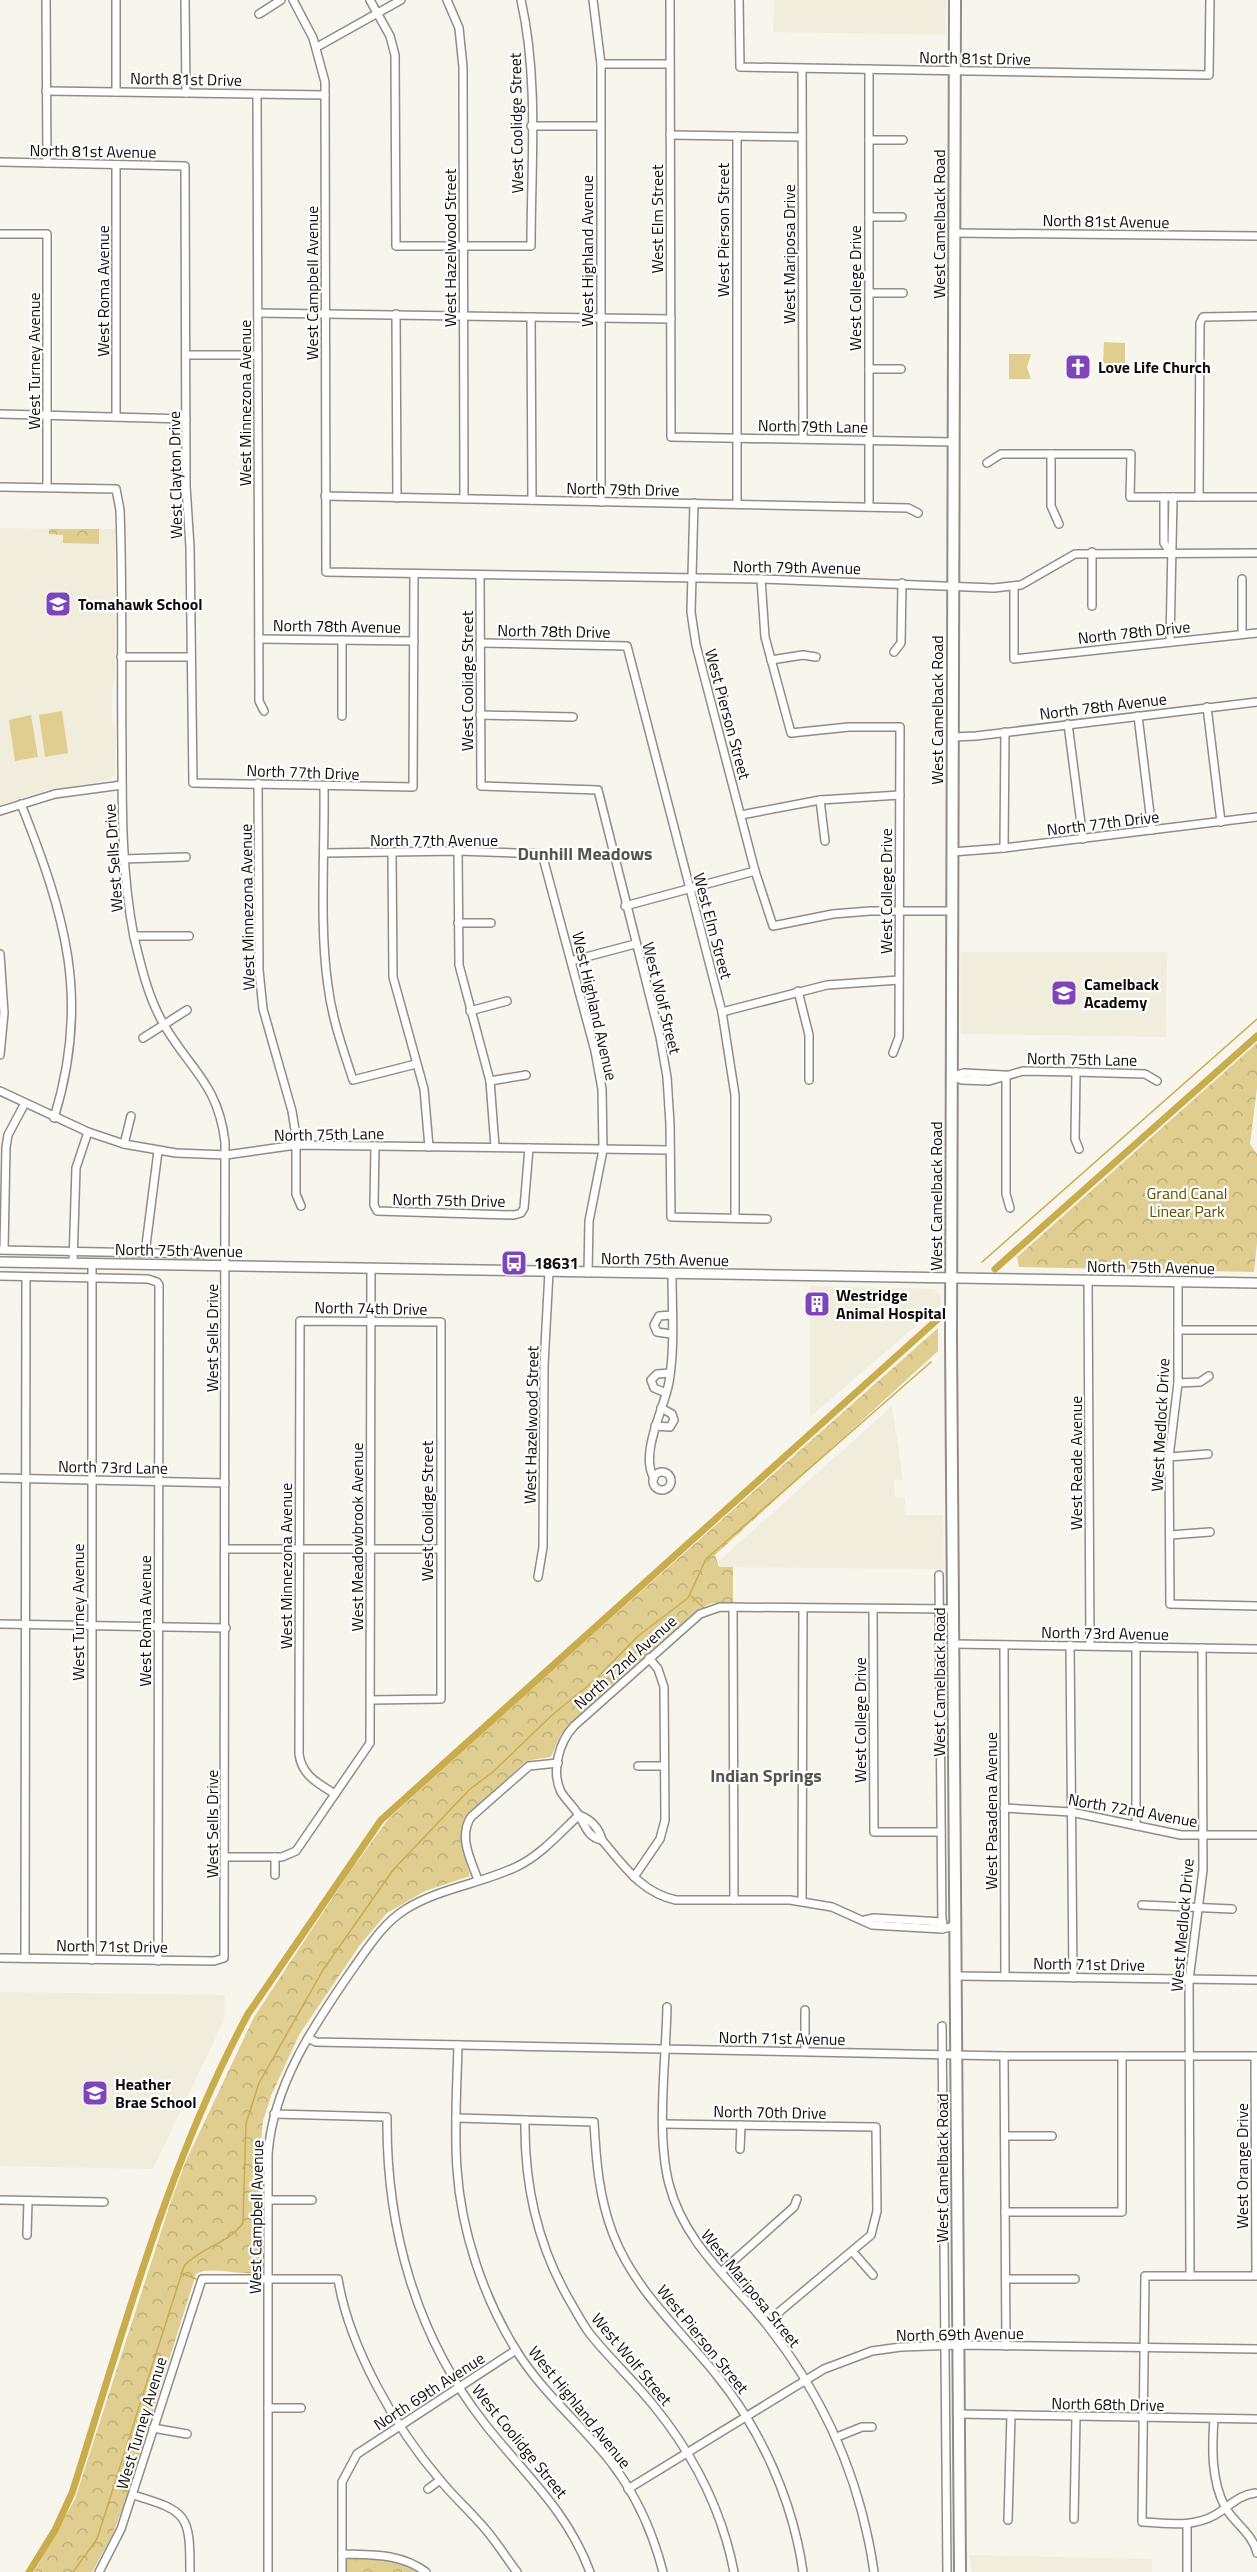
<svg xmlns="http://www.w3.org/2000/svg" width="1257" height="2572" font-family="'Titillium Web',sans-serif">
<style>
.built{fill:#f1eddd}
.grass{fill:#e0ce90}
.forest{fill:url(#forest-crowns)}
.lines{fill:none;stroke-linecap:round;stroke-linejoin:round}
.stream{stroke:#c9ad4d;stroke-width:1.5}
.canal{stroke:#c9ad4d;stroke-width:7}
.minor-casing{stroke:#8f8d86;stroke-width:10}
.secondary-casing{stroke:#8f8d86;stroke-width:12}
.primary-casing{stroke:#8f8d86;stroke-width:14}
.minor{stroke:#fff;stroke-width:7}
.secondary{stroke:#fff;stroke-width:9}
.primary{stroke:#fff;stroke-width:10}
.labels{text-anchor:middle;dominant-baseline:central;stroke-width:4.5;stroke-linejoin:round;paint-order:stroke}
.street-label{font-size:16px;fill:#0e0d0a;stroke:#fff}
.poi-label{font-size:16px;font-weight:bold;fill:#0e0d0a;stroke:#fff;text-anchor:start}
.park-label{font-size:16px;fill:#635000;stroke:#fff}
.neighbourhood-label{font-size:18px;font-weight:bold;fill:#56544d;stroke:#fff}
</style>
<defs>
<pattern id="forest-crowns" width="20" height="18" patternUnits="userSpaceOnUse" patternTransform="scale(1.5)"><rect width="20" height="18" fill="#e0ce90"/><path d="M2 6a3 3 0 1 1 6 0M12 15a3 3 0 1 1 6 0" fill="none" stroke="#bfb07b"/></pattern>
</defs>
<rect width="100%" height="100%" fill="#f8f5ed"/>
<!-- built -->
<g class="built">
<path d="M774 0H946L945 35 773 32Z"/>
<path d="M0 528 115 529V678L112 688V721L116 732 115 775 110 780 44 791 0 805Z"/>
<path d="M961 952H1167L1166 1037 961 1034Z"/>
<path d="M810 1286 933 1289 941 1296V1304L810 1417Z"/>
<path d="M892 1406 903 1480H894L895 1497 905 1498V1515H943L944 1569 718 1567 719 1561Z"/>
<path d="M0 1992 225 1995 224 2020 153 2169 0 2166Z"/>
<path d="M969 2555 1152 2559V2572H972Z"/>
</g>
<!-- grass -->
<g class="grass">
<path d="M1104 342 1125 343V364L1103 363Z"/>
<path d="M1009 354H1031L1027 367 1031 379H1009Z"/>
<path d="M62 711 68 753 45 757 39 715Z"/>
<path d="M31 715 38 757 15 761 9 720Z"/>
</g>
<!-- forest -->
<g class="forest">
<path d="M49 529H99V544L63 543V535L49 534Z"/>
<path d="M1257 1043V1088L1250 1144 1257 1154V1243L1254 1272 1019 1267 1017 1257Z"/>
<path d="M938 1328V1351L715 1555 719 1567H733V1603H712L697 1610 574 1720 560 1736 551 1757 531 1760 523 1764 470 1813 462 1825 461 1842 470 1876 425 1891 387 1913 360 1945 299 2035 271 2096 263 2121 260 2150 259 2272C241 2277 211 2265 196 2274L123 2507 112 2536 92 2572H34L75 2499 169 2207 185 2163 254 2017 349 1873 389 1818 522 1697Z"/>
<path d="M351 2558 399 2562 420 2572H346V2561Z"/>
</g>
<g class="lines">
<!-- stream -->
<g class="stream">
<path d="M1073 1231 1084 1221"/>
<path d="M982 1262 1257 1019"/>
<path d="M691 1596 705 1609"/>
<path d="M181 2273 196 2279"/>
<path d="M113 2486 129 2492"/>
<path d="M73 2572 97 2539 184 2266C201 2247 228 2244 243 2223L246 2123 259 2083 323 1970 393 1870 469 1790 494 1771 552 1715 595 1680 638 1636 688 1598 706 1559 931 1362"/>
</g>
<!-- canal -->
<g class="canal">
<path d="M995 1269 1257 1036"/>
<path d="M29 2572 55 2530 72 2493C124 2331 167 2164 248 2014L381 1820 939 1318"/>
</g>
<!-- minor casing -->
<g class="minor-casing">
<g id="minor">
<path d="M46 0 47 163"/>
<path d="M116 0V92"/>
<path d="M185 0 186 93"/>
<path d="M293 0 313 38 325 82 326 572 761 579 994 588 1021 585 1075 554 1257 553"/>
<path d="M370 0 390 36 395 55 396 246H531C531 165 539 80 521 0"/>
<path d="M447 0 459 28 463 67 464 499"/>
<path d="M593 0 601 64V502"/>
<path d="M670 0 671 437 954 442"/>
<path d="M739 0 740 67 1209 75 1210 0"/>
<path d="M259 14 281 0"/>
<path d="M317 47 401 0"/>
<path d="M601 64H670"/>
<path d="M802 69 803 439"/>
<path d="M869 69V507"/>
<path d="M46 91 325 95"/>
<path d="M257 94 259 701 264 711"/>
<path d="M531 126H600"/>
<path d="M670 135 802 137"/>
<path d="M737 136V504"/>
<path d="M869 140H903"/>
<path d="M0 162 185 166 186 486 190 547 193 783 413 787 414 574"/>
<path d="M116 165V417"/>
<path d="M869 217H902"/>
<path d="M954 233 1257 236"/>
<path d="M0 234H47V487"/>
<path d="M869 293H903"/>
<path d="M258 313 671 319"/>
<path d="M396 314 397 498"/>
<path d="M531 317 532 500"/>
<path d="M186 355H258"/>
<path d="M869 369H901"/>
<path d="M0 414 186 419"/>
<path d="M1051 454V506L1059 524"/>
<path d="M987 463 1001 454H1131L1130 497H1257"/>
<path d="M0 487 116 489 120 510C123 591 121 671 122 751 122 814 122 876 134 937 141 966 148 997 163 1023 189 1069 218 1083 225 1142L224 1958 214 1961 0 1958"/>
<path d="M325 496 908 508 918 513"/>
<path d="M1164 497V543L1170 552"/>
<path d="M1199 497 1200 323 1203 317 1257 316"/>
<path d="M694 503 691 612 696 645 755 871 773 926 833 914 870 911H952"/>
<path d="M1092 552V606"/>
<path d="M480 575 481 786 598 790 660 1037 667 1077 670 1124 671 1217 767 1219"/>
<path d="M761 579 765 637 791 733 849 727H900L899 1037 893 1053"/>
<path d="M1014 586V659L1257 633"/>
<path d="M1242 634V579"/>
<path d="M259 639 414 641"/>
<path d="M1170 642 1173 497"/>
<path d="M480 643 627 646 722 1012 735 1095V1218"/>
<path d="M894 652 901 643 902 583"/>
<path d="M121 657H190"/>
<path d="M771 660 803 655 816 657"/>
<path d="M1207 707 1221 822"/>
<path d="M480 715 573 717"/>
<path d="M342 716V640"/>
<path d="M1138 716 1152 830"/>
<path d="M1068 724 1083 839"/>
<path d="M952 737 976 736 1257 702"/>
<path d="M258 783 259 970 263 1009 292 1111 296 1136V1194L301 1206"/>
<path d="M324 787C325 850 319 926 328 986 332 1019 343 1049 353 1080L416 1064"/>
<path d="M820 800 825 841"/>
<path d="M21 804C65 915 91 999 54 1118"/>
<path d="M0 811 55 794 122 785"/>
<path d="M741 815 820 800 900 795"/>
<path d="M1004 848 1005 732"/>
<path d="M458 851 459 965 490 1081 495 1147"/>
<path d="M952 852 1004 848 1257 817"/>
<path d="M325 853 458 851 542 854 595 1051 602 1089 603 1150 589 1221 588 1273"/>
<path d="M392 854 393 977 424 1089 429 1147"/>
<path d="M123 859 186 857"/>
<path d="M625 906 755 871"/>
<path d="M458 923H491"/>
<path d="M134 936H189"/>
<path d="M0 954 4 1013 0 1055"/>
<path d="M571 961 635 944"/>
<path d="M798 991 809 1035V1080"/>
<path d="M470 1011 507 1001"/>
<path d="M722 1012 827 985 899 980"/>
<path d="M143 1038 187 1010"/>
<path d="M1076 1072 1075 1139 1079 1149"/>
<path d="M1006 1075V1194L1010 1208"/>
<path d="M951 1076 962 1080 989 1081 1023 1071 1076 1072 1145 1074 1157 1081"/>
<path d="M952 1076 964 1073 1003 1075"/>
<path d="M490 1081 526 1075"/>
<path d="M0 1091 88 1132 124 1144 176 1153 226 1155 296 1145 670 1150"/>
<path d="M124 1144 131 1116"/>
<path d="M375 1146 374 1205 377 1211 514 1215 521 1213 524 1208 529 1148"/>
<path d="M0 1250 204 1254"/>
<path d="M4 1250 6 1147 8 1135 25 1103"/>
<path d="M145 1253 158 1151"/>
<path d="M73 1263 76 1168 88 1132"/>
<path d="M0 1276 148 1279 157 1282 159 1285 158 1961"/>
<path d="M1088 1281 1090 1645"/>
<path d="M1178 1283V1383L1169 1457 1170 1604 1257 1606"/>
<path d="M1178 1330H1257"/>
<path d="M671 1334 657 1332 654 1325 659 1316 672 1315"/>
<path d="M1178 1383 1200 1382 1209 1376"/>
<path d="M666 1393 654 1388 651 1380 657 1374 670 1373"/>
<path d="M655 1426 670 1427 674 1420 672 1414 661 1408"/>
<path d="M1169 1457 1208 1454"/>
<circle cx="662" cy="1481" r="9"/>
<path d="M0 1478 225 1483"/>
<path d="M654 1478C639 1454 665 1407 669 1382 675 1347 672 1310 672 1274"/>
<path d="M1170 1535 1210 1532"/>
<path d="M225 1549H440"/>
<path d="M939 1575 942 1929"/>
<path d="M538 1577 543 1547 544 1365 549 1272"/>
<path d="M733 1607 734 1900"/>
<path d="M873 1609 874 1832H941"/>
<path d="M0 1624 226 1628"/>
<path d="M953 1644 1257 1649"/>
<path d="M1004 1645 1005 1976"/>
<path d="M1070 1645 1073 1978"/>
<path d="M1136 1646V1826"/>
<path d="M638 1766H664"/>
<path d="M335 1794C318 1783 302 1776 299 1754L300 1321 441 1322V1699L371 1700"/>
<path d="M1004 1808 1071 1812 1181 1835H1257"/>
<path d="M579 1815C592 1820 599 1828 602 1840 624 1866 642 1893 676 1900H790L832 1907 872 1925 942 1929 955 1926"/>
<path d="M602 1840C587 1837 586 1826 578 1814 573 1806 566 1800 561 1792 551 1771 559 1742 574 1726L700 1614 720 1607 953 1609"/>
<path d="M225 1857H282L296 1851 370 1743 371 1269"/>
<path d="M275 1857V1875"/>
<path d="M634 1877 660 1839 665 1820 664 1687 658 1669 649 1658"/>
<path d="M478 1880C471 1860 458 1837 471 1817L529 1766 558 1763"/>
<path d="M802 1901 803 1608"/>
<path d="M1142 1905 1232 1909"/>
<path d="M865 1920 874 1918 943 1922"/>
<path d="M25 1958 26 1277"/>
<path d="M92 1960V1263"/>
<path d="M956 1976 1257 1980"/>
<path d="M667 2007C666 2061 656 2133 669 2184 684 2243 731 2280 767 2325 824 2397 861 2481 874 2572"/>
<path d="M942 2026 947 2572"/>
<path d="M308 2038 316 2042 1004 2056H1257"/>
<path d="M458 2045C457 2086 454 2128 457 2169 461 2230 483 2297 516 2350 541 2391 580 2423 610 2461 635 2493 653 2533 663 2572"/>
<path d="M805 2051V2010"/>
<path d="M1004 2056 1006 2346"/>
<path d="M1255 2056 1256 2276H1145L1142 2522C1167 2523 1192 2528 1215 2515 1229 2507 1238 2495 1255 2493"/>
<path d="M274 2114 387 2117C386 2228 416 2336 485 2424 525 2475 567 2510 590 2572"/>
<path d="M456 2118 594 2122C596 2160 599 2198 613 2234 634 2289 679 2329 715 2373 761 2429 793 2501 803 2572"/>
<path d="M525 2120C524 2186 538 2247 571 2303 577 2313 583 2325 590 2334 610 2359 634 2381 654 2406 693 2454 722 2510 734 2572"/>
<path d="M664 2124 876 2127 877 2211 871 2235 766 2323"/>
<path d="M1005 2136H1052"/>
<path d="M740 2149 741 2125"/>
<path d="M0 2200 104 2202"/>
<path d="M268 2200H312"/>
<path d="M1005 2212H1122V2056"/>
<path d="M27 2235 28 2201"/>
<path d="M853 2252 873 2275"/>
<path d="M721 2272 794 2207 797 2199"/>
<path d="M1190 2276 1189 1980 1203 1870 1202 1648"/>
<path d="M1006 2279H1075"/>
<path d="M268 2408H301"/>
<path d="M959 2414 1257 2419"/>
<path d="M1214 2419C1212 2448 1211 2480 1225 2507 1234 2523 1253 2534 1257 2553"/>
<path d="M153 2428 187 2434"/>
<path d="M837 2437 862 2427H872"/>
<path d="M428 2489 440 2480"/>
<path d="M628 2489 824 2369 872 2351 901 2347 958 2345 1257 2349"/>
<path d="M133 2495C188 2511 190 2515 190 2572"/>
<path d="M1074 2519 1076 2417"/>
<path d="M1008 2520 1011 2415"/>
<path d="M1187 2524V2572"/>
<path d="M342 2554C373 2555 400 2553 426 2572"/>
<path d="M99 2572 121 2529 202 2279H338C349 2347 396 2429 441 2481 452 2495 466 2507 478 2521 493 2536 504 2555 517 2572"/>
<path d="M268 2572V2154C273 2085 314 2025 352 1970 368 1948 382 1924 406 1909 440 1888 480 1884 516 1867 540 1856 560 1833 579 1815"/>
<path d="M342 2572V2482L357 2454 516 2350"/>
</g>
</g>
<!-- secondary casing -->
<g class="secondary-casing">
<path id="secondary" d="M0 1262 1257 1283"/>
</g>
<!-- primary casing -->
<g class="primary-casing">
<path id="primary" d="M955 0 951 1338 960 2572"/>
</g>
<!-- minor -->
<use href="#minor" class="minor"/>
<!-- secondary -->
<use href="#secondary" class="secondary"/>
<!-- primary -->
<use href="#primary" class="primary"/>
</g>
<!-- icons -->
<defs>
<g id="church-square" transform="scale(1.35)"><rect x="-9" y="-9" width="18" height="18" rx="4" fill="#7e45bb" stroke="#fff"/><path d="M-1.2-6h2.4v3.5h3.3v2.4h-3.3V6h-2.4V-.1h-3.3v-2.4h3.3Z" fill="#fff"/></g>
<g id="school-square" transform="scale(1.35)"><rect x="-9" y="-9" width="18" height="18" rx="4" fill="#7e45bb" stroke="#fff"/><path d="M0-5L7-2L0 1L-7-2ZM-4 1L0 2.5L4 1V4Q0 6-4 4Z" fill="#fff"/></g>
<g id="bus-square" transform="scale(1.35)"><rect x="-9" y="-9" width="18" height="18" rx="4" fill="#7e45bb" stroke="#fff"/><path d="M-5-6H5V4H4V6H2V4H-2V6H-4V4H-5ZM-3.5-4V0h7V-4ZM-3.5 1.2v1.5H-2V1.2ZM2 1.2v1.5H3.5V1.2Z" fill="#fff"/></g>
<g id="building-square" transform="scale(1.35)"><rect x="-9" y="-9" width="18" height="18" rx="4" fill="#7e45bb" stroke="#fff"/><path d="M-4-6H4V6H1V3H-1V6H-4ZM-2.5-4.3h1.7v1.8h-1.7ZM.8-4.3h1.7v1.8H.8ZM-2.5-1h1.7V.8h-1.7ZM.8-1h1.7V.8H.8Z" fill="#fff"/></g>
</defs>
<g fill-rule="evenodd">
<use href="#church-square" x="1078" y="367"/>
<use href="#school-square" x="58" y="604"/>
<use href="#school-square" x="1064" y="993"/>
<use href="#bus-square" x="514" y="1263"/>
<use href="#building-square" x="817" y="1304"/>
<use href="#school-square" x="95" y="2093"/>
</g>
<g class="labels">
<!-- street labels -->
<g class="street-label">
<text transform="translate(975 58) rotate(1)">North 81st Drive</text>
<text transform="translate(186 79) rotate(1)">North 81st Drive</text>
<text transform="translate(516 123) rotate(-91)">West Coolidge Street</text>
<text transform="translate(93 151) rotate(1)">North 81st Avenue</text>
<text transform="translate(657 219) rotate(-90)">West Elm Street</text>
<text transform="translate(1106 221) rotate(1)">North 81st Avenue</text>
<text transform="translate(939 224) rotate(-90)">West Camelback Road</text>
<text transform="translate(723 230) rotate(-90)">West Pierson Street</text>
<text transform="translate(450 248) rotate(-90)">West Hazelwood Street</text>
<text transform="translate(587 251) rotate(-90)">West Highland Avenue</text>
<text transform="translate(789 254) rotate(-90)">West Mariposa Drive</text>
<text transform="translate(312 283) rotate(-90)">West Campbell Avenue</text>
<text transform="translate(855 288) rotate(-90)">West College Drive</text>
<text transform="translate(103 291) rotate(-90)">West Roma Avenue</text>
<text transform="translate(34 361) rotate(-90)">West Turney Avenue</text>
<text transform="translate(245 403) rotate(-90)">West Minnezona Avenue</text>
<text transform="translate(813 426) rotate(1)">North 79th Lane</text>
<text transform="translate(175 475) rotate(-91)">West Clayton Drive</text>
<text transform="translate(623 489) rotate(1)">North 79th Drive</text>
<text transform="translate(797 567) rotate(1)">North 79th Avenue</text>
<text transform="translate(337 626) rotate(1)">North 78th Avenue</text>
<text transform="translate(554 631) rotate(1)">North 78th Drive</text>
<text transform="translate(1134 632) rotate(-6)">North 78th Drive</text>
<text transform="translate(467 681) rotate(-90)">West Coolidge Street</text>
<text transform="translate(1103 706) rotate(-7)">North 78th Avenue</text>
<text transform="translate(937 710) rotate(-90)">West Camelback Road</text>
<text transform="translate(728 714) rotate(75)">West Pierson Street</text>
<text transform="translate(303 772) rotate(2)">North 77th Drive</text>
<text transform="translate(1103 823) rotate(-7)">North 77th Drive</text>
<text x="434" y="840">North 77th Avenue</text>
<text transform="translate(113 858) rotate(-94)">West Sells Drive</text>
<text transform="translate(886 891) rotate(-90)">West College Drive</text>
<text transform="translate(247 907) rotate(-91)">West Minnezona Avenue</text>
<text transform="translate(713 926) rotate(75)">West Elm Street</text>
<text transform="translate(662 998) rotate(76)">West Wolf Street</text>
<text transform="translate(595 1006) rotate(77)">West Highland Avenue</text>
<text transform="translate(1082 1059) rotate(1)">North 75th Lane</text>
<text transform="translate(329 1134) rotate(-1)">North 75th Lane</text>
<text transform="translate(936 1196) rotate(-90)">West Camelback Road</text>
<text transform="translate(449 1200) rotate(1)">North 75th Drive</text>
<text transform="translate(179 1250) rotate(1)">North 75th Avenue</text>
<text transform="translate(665 1259) rotate(1)">North 75th Avenue</text>
<text transform="translate(1151 1267) rotate(1)">North 75th Avenue</text>
<text transform="translate(371 1308) rotate(1)">North 74th Drive</text>
<text transform="translate(212 1338) rotate(-90)">West Sells Drive</text>
<text transform="translate(531 1425) rotate(-89)">West Hazelwood Street</text>
<text transform="translate(1160 1425) rotate(-87)">West Medlock Drive</text>
<text transform="translate(1076 1463) rotate(-90)">West Reade Avenue</text>
<text transform="translate(113 1467) rotate(1)">North 73rd Lane</text>
<text transform="translate(427 1511) rotate(-90)">West Coolidge Street</text>
<text transform="translate(357 1537) rotate(-90)">West Meadowbrook Avenue</text>
<text transform="translate(286 1566) rotate(-90)">West Minnezona Avenue</text>
<text transform="translate(78 1612) rotate(-90)">West Turney Avenue</text>
<text transform="translate(145 1621) rotate(-90)">West Roma Avenue</text>
<text transform="translate(1105 1633) rotate(1)">North 73rd Avenue</text>
<text transform="translate(625 1662) rotate(-42)">North 72nd Avenue</text>
<text transform="translate(939 1682) rotate(-90)">West Camelback Road</text>
<text transform="translate(860 1720) rotate(-90)">West College Drive</text>
<text transform="translate(1133 1810) rotate(10)">North 72nd Avenue</text>
<text transform="translate(991 1811) rotate(-90)">West Pasadena Avenue</text>
<text transform="translate(212 1824) rotate(-90)">West Sells Drive</text>
<text transform="translate(1182 1925) rotate(-85)">West Medlock Drive</text>
<text transform="translate(112 1946) rotate(1)">North 71st Drive</text>
<text transform="translate(1089 1964) rotate(1)">North 71st Drive</text>
<text transform="translate(782 2038) rotate(1)">North 71st Avenue</text>
<text transform="translate(770 2112) rotate(1)">North 70th Drive</text>
<text transform="translate(1242 2166) rotate(-90)">West Orange Drive</text>
<text transform="translate(942 2168) rotate(-90)">West Camelback Road</text>
<text transform="translate(256 2217) rotate(-89)">West Campbell Avenue</text>
<text transform="translate(751 2288) rotate(51)">West Mariposa Street</text>
<text transform="translate(960 2334) rotate(-1)">North 69th Avenue</text>
<text transform="translate(703 2339) rotate(51)">West Pierson Street</text>
<text transform="translate(632 2359) rotate(50)">West Wolf Street</text>
<text transform="translate(429 2391) rotate(-33)">North 69th Avenue</text>
<text transform="translate(1108 2404) rotate(1)">North 68th Drive</text>
<text transform="translate(580 2407) rotate(51)">West Highland Avenue</text>
<text transform="translate(141 2423) rotate(-73)">West Turney Avenue</text>
<text transform="translate(520 2441) rotate(51)">West Coolidge Street</text>
</g>
<!-- poi labels -->
<g class="poi-label">
<text x="1098" y="367">Love Life Church</text>
<text x="78" y="604">Tomahawk School</text>
<text x="1084" y="984">Camelback<tspan x="1084" dy="18">Academy</tspan></text>
<text x="534" y="1263">18631</text>
<text x="836" y="1295">Westridge<tspan x="836" dy="18">Animal Hospital</tspan></text>
<text x="115" y="2084">Heather<tspan x="115" dy="18">Brae School</tspan></text>
</g>
<!-- park labels -->
<g class="park-label">
<text x="1187" y="1193">Grand Canal<tspan x="1187" dy="18">Linear Park</tspan></text>
</g>
<!-- neighbourhood labels -->
<g class="neighbourhood-label">
<text x="585" y="853">Dunhill Meadows</text>
<text x="766" y="1775">Indian Springs</text>
</g>
</g>
</svg>
